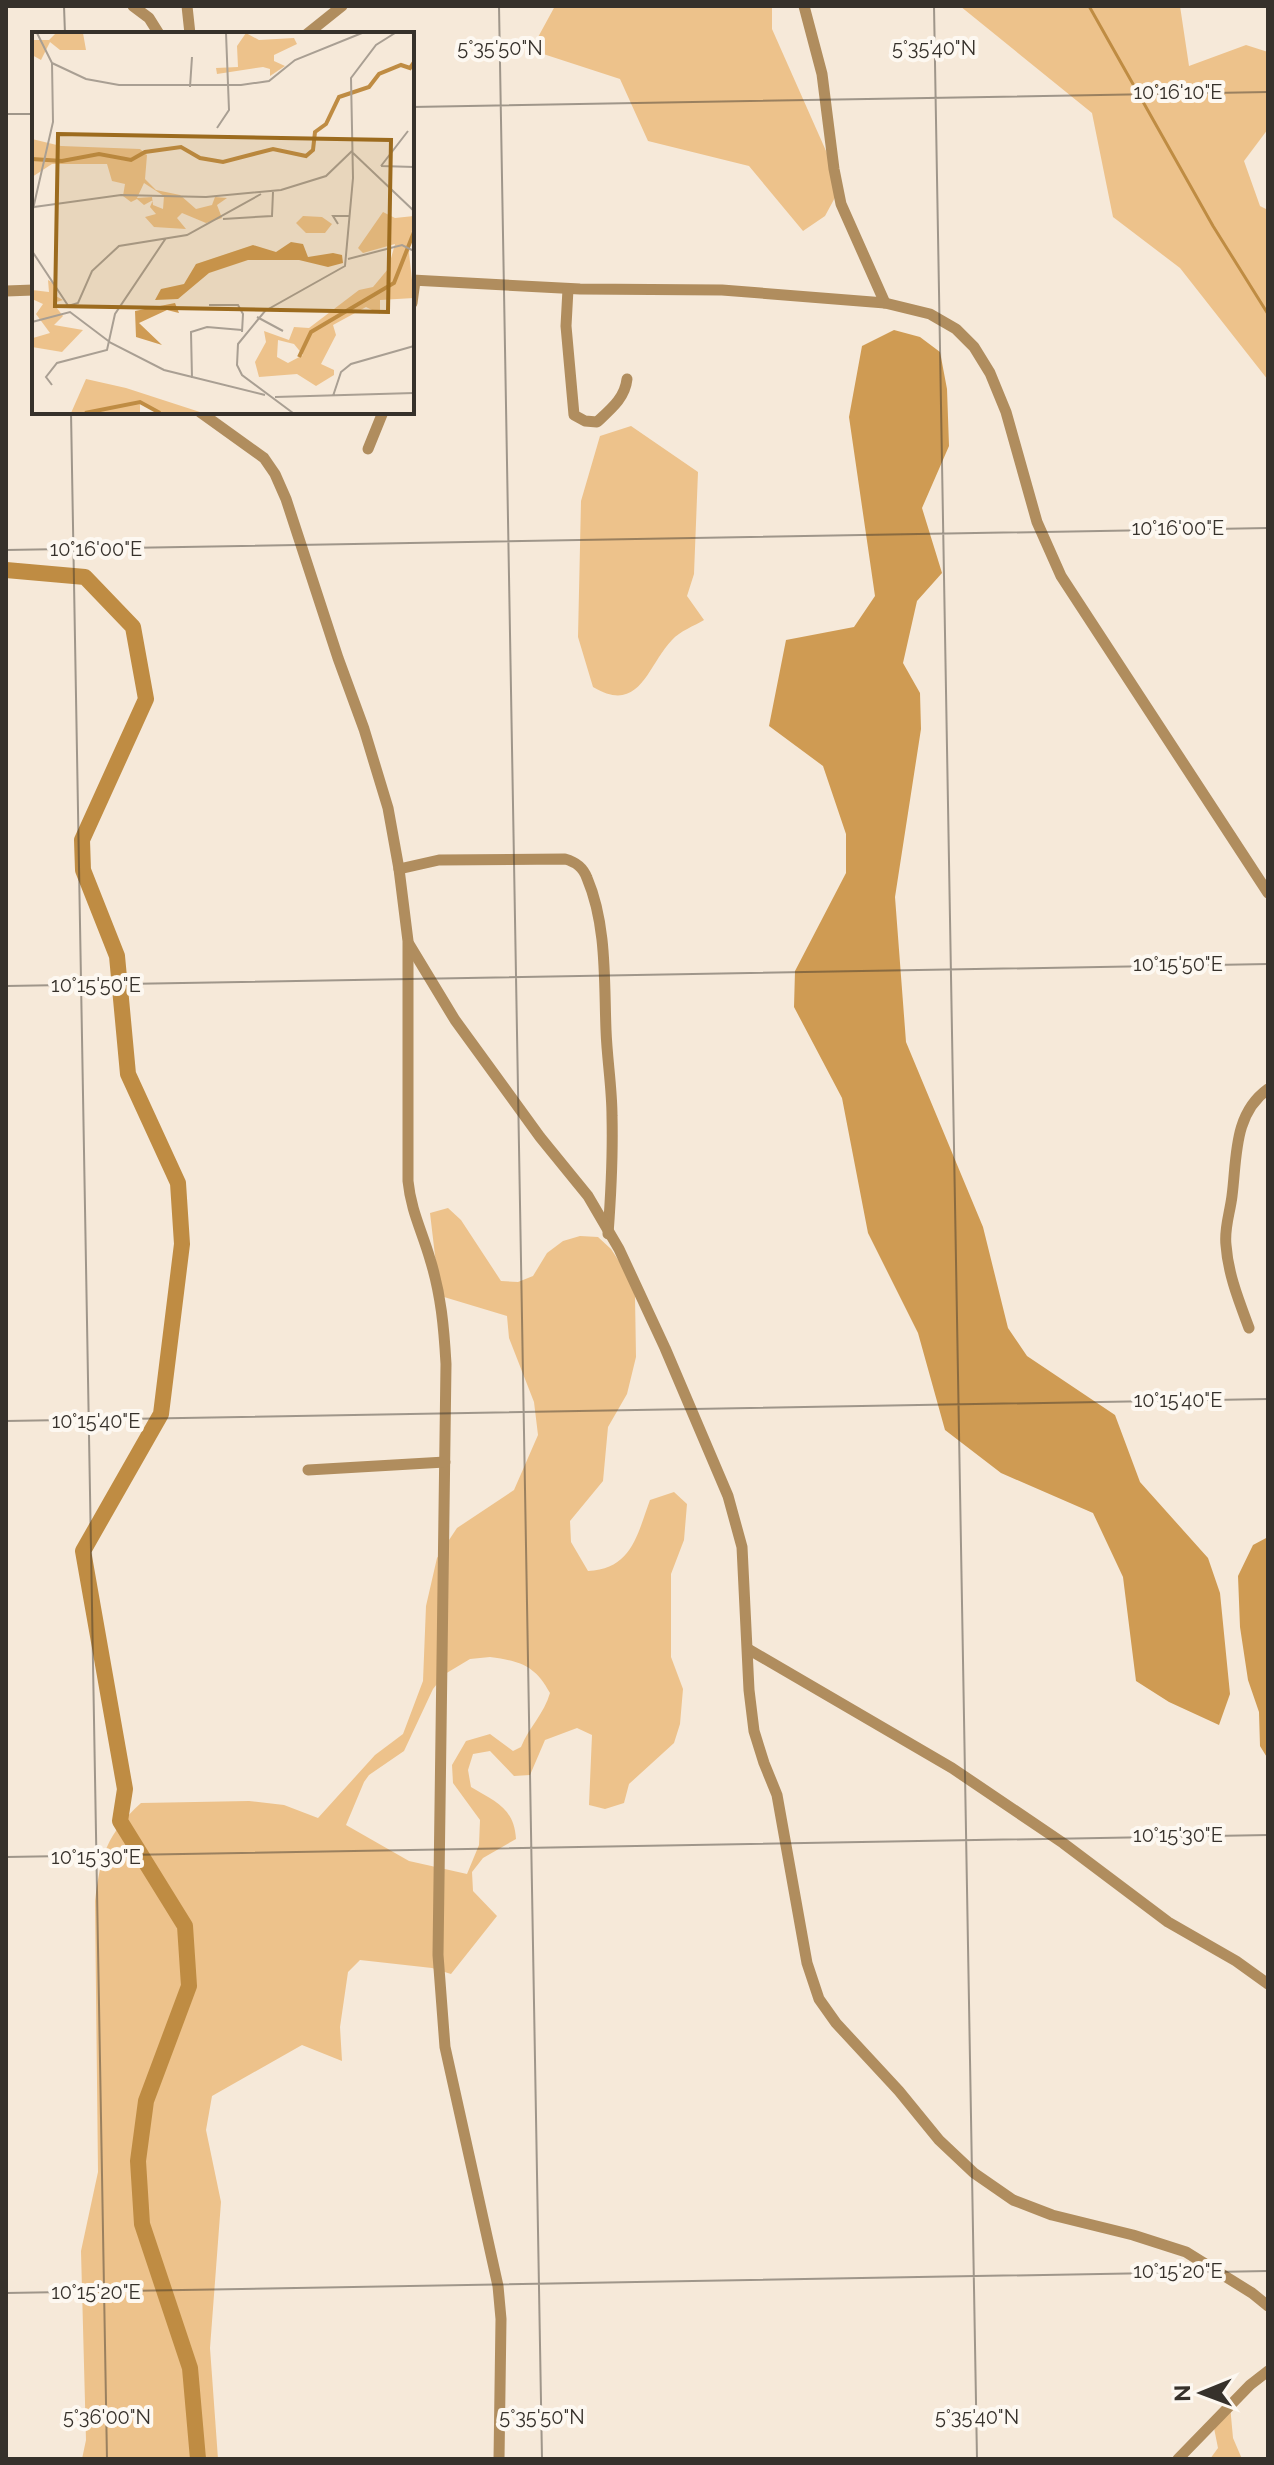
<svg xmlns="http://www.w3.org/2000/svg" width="1274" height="2465" font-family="Raleway,sans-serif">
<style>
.green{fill:#edc28b;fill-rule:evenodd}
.forest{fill:#cf9b53}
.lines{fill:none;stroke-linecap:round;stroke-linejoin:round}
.stream{stroke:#bf8c43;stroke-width:3}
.river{stroke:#bf8c43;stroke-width:16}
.minor{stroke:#b08d5e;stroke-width:11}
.ticks{fill:none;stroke:#36312b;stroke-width:2;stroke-opacity:0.45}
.inset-river{fill:none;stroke:#bf8c43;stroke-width:4}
.inset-road{fill:none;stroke:#a99f93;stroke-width:2}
.view{fill:#9c6b1e;fill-opacity:0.15;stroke:#9c6b1e;stroke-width:4}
.inset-edge{fill:none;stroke:#36312b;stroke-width:4}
.ticks-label{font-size:20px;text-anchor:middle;fill:#36312b;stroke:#fdf8f1;stroke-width:8;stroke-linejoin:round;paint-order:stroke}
</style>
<rect width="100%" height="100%" fill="#f6e9d9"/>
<!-- green -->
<g class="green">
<path d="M555 6H772V29L834 169 838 192 825 216 803 231 749 166 648 141 620 79 531 50Z"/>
<path d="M960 6H1180L1189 66 1246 45 1268 52V129L1244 161 1260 206 1268 210V380L1180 268 1113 217 1092 113Z"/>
<path d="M631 426 698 472 694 574 687 596 704 620C694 626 680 631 672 640 647 666 640 715 593 687L578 637 581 501 600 436Z"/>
<path d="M448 1208 461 1220 501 1281 518 1282 533 1276 547 1253 563 1241 580 1236 598 1237 611 1249 630 1278 635 1296 636 1357 627 1394 608 1427 603 1481 570 1521 571 1542 588 1571C632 1569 637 1535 650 1500L674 1492 687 1504 684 1540 671 1574V1657L683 1689 680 1724 674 1743 629 1784 624 1803 605 1809 589 1805 592 1735 577 1728 545 1740 530 1775 514 1776 490 1751 473 1754 468 1770 471 1787C496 1802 514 1808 516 1839L483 1858 472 1872 473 1891 497 1916 451 1974 432 1968 360 1960 348 1972 340 2027 342 2061 302 2045 212 2096 206 2130 221 2202 210 2348 218 2459H82L86 2440 81 2251 98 2172 95 1901C101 1855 106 1835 141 1803L249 1801 284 1805 318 1818 375 1755 403 1734 423 1681 426 1606 437 1558 457 1528 514 1490 538 1435 534 1402 509 1338 507 1316 444 1297 438 1281 430 1213ZM490 1657C520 1661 535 1665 550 1693 544 1714 529 1727 521 1747L513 1751 490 1734 466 1741 452 1765 453 1783 480 1820 479 1845 467 1874 409 1861 346 1825 364 1782 369 1775 404 1751 433 1689 445 1674 470 1659Z"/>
<path d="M1230 2405 1233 2438 1242 2459H1210L1218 2448 1213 2423Z"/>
</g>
<!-- forest -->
<g class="forest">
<path d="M894 330 920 337 940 352 947 389 949 446 922 508 942 573 917 601 903 663 920 693 921 729 895 897 906 1042 983 1227 1008 1328 1027 1356 1115 1415 1140 1482 1208 1558 1220 1593 1230 1694 1219 1725 1169 1702 1136 1681 1123 1577 1093 1513 1001 1473 945 1430 918 1333 868 1233 842 1098 794 1007 795 971 846 873V834L823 766 769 726 786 640 854 627 875 596 849 417 862 346Z"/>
<path d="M1268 1537V1759L1260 1746 1259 1712 1248 1680 1240 1627 1238 1576 1253 1545Z"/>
</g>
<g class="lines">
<!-- stream -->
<path class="stream" d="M1089 6 1213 226 1268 314"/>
<!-- river -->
<path class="river" d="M6 570 85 577 133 627 146 699 82 840 83 870 117 956 128 1074 178 1183 182 1244 161 1414 83 1551 125 1789 120 1821 185 1926 189 1986 146 2101 138 2161 142 2224 190 2368 198 2459"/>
<!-- minor -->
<g class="minor">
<path d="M133 6 149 18 159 34"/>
<path d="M187 6 190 34"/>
<path d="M804 6 822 74 834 169 841 204 885 303"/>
<path d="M307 34 342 6"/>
<path d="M412 280 580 289 722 290 885 303 930 314 956 329 974 347 990 373 1006 412 1037 522 1061 576 1268 893"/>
<path d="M568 289 566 326 574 415 585 421 597 422C611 409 625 398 627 379"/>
<path d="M6 291 34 290"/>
<path d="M412 303 415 281"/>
<path d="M200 412 264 458 275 474 286 499 338 658 364 729 388 808 399 869 408 941V1181C411 1211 422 1231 430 1259 441 1294 444 1328 446 1364L438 1955 445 2047 498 2286 501 2319 499 2459"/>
<path d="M368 449 383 412"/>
<path d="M399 869 439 860 565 859C576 862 583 867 587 878 607 925 604 981 606 1030 607 1059 612 1088 612 1116 613 1156 611 1194 608 1234"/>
<path d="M409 944 455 1020 540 1137 588 1196 619 1249 665 1348 728 1496 742 1547 749 1690 754 1731 764 1763 777 1795 807 1963 819 1999 836 2023 899 2091 939 2140 974 2173 1013 2200 1052 2215 1133 2235 1186 2252 1252 2293 1268 2306"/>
<path d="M1249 1328C1239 1301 1228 1274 1226 1245 1224 1228 1230 1213 1232 1196 1237 1158 1233 1114 1268 1089"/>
<path d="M308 1470 445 1462"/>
<path d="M748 1649 952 1768 1063 1843 1168 1922 1236 1961 1268 1984"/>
<path d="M1178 2459 1250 2385 1268 2371"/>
</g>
</g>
<!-- ticks -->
<path class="ticks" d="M64 6 65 34M499 6 542 2459M934 6 977 2459M412 107 1268 92M6 114H34M71 412 107 2459M6 550 1268 528M6 986 1268 964M6 1421 1268 1399M6 1857 1268 1835M6 2293 1268 2271"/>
<!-- overview -->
<g transform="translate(32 32)">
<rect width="382" height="382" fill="#f6e9d9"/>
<path d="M24 1H51L54 18H28L18 10 9 28 0 23V8H17ZM214 1 227 8 262 6 265 12 242 23V29L253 34 238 44V37L231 35 185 42 184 36 206 35 205 14ZM0 107 29 114 108 117 115 123 113 147 124 158 148 163 164 177 180 173 183 165 195 166 185 173 190 186 174 191 150 181 145 186 154 197 122 195 113 185 124 182 118 175 121 168 112 173 105 167 99 170 91 164 93 152 80 149 75 132H20L0 145ZM112 151 132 164 131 177 121 173 120 165 105 166ZM351 180 363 186 382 184 377 221 382 266 348 268V282L334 275 301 293 304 303 289 332 302 338V343L284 354 265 342 227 345 223 330 234 310 232 299 257 308 262 295 277 296 327 258 341 255 356 237 363 212 331 221 326 216ZM246 308 262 312 271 323 256 331 245 325ZM271 184 290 185 300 192 293 201H274L264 191ZM16 248 23 252 22 263 31 268 21 271 31 284 22 293 51 298 30 320 0 315 1 306 18 301 4 282 11 272 0 267V258L17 260ZM54 347 94 356 171 381H125L108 371V381H39Z" fill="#edc28b" fill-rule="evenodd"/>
<path d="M259 210 271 212 276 225 301 221 310 223 311 231 296 235 267 228H216L177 241 146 267 123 268 129 257 152 252 164 232 221 213 244 220ZM143 271 147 281 135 278 107 291 130 313 104 305 103 279Z" fill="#cf9b53"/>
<path class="inset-river" d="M0 127 30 129 67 122 99 128 113 120 149 115 168 126 191 130 241 117 274 124 281 118 283 100 294 92 307 65 337 55 347 42 369 33 378 36 382 30M267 325 279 300 362 251 382 200M53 381 108 370 128 381"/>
<path class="inset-road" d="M20 31 54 47 87 53H209L237 49 263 28 330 1M158 55 160 25M185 96 197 78 194 1M321 121 382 179M349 134 376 99M349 134 382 135M2 175 89 163 174 165 249 158 294 144 320 119M1 177 21 90 20 31 5 1M191 187 240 184 241 160M306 192 301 184H318M0 219 37 275M316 227 370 213 382 219M177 273H206L211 282 210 300M36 274 46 271 60 239 87 214 155 203 229 162M225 285 251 299M0 290 38 280 79 311 132 338 233 363M160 346 159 300 175 295 210 298M20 353 14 345 25 331 75 318 83 282 134 206M301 364 309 340 319 332 382 314M243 365 382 361M261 381 210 343 205 333 206 312 233 279 313 234 321 146 319 46 344 13 363 1"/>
<path class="view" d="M26 102 359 108 356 280 23 274Z"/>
<rect width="382" height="382" class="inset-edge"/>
</g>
<g class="ticks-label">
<text x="500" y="55">5°35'50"N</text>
<text x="934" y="55">5°35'40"N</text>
<text x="1178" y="99">10°16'10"E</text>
<text x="1178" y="535">10°16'00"E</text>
<text x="96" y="556">10°16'00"E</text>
<text x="1178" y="971">10°15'50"E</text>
<text x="96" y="992">10°15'50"E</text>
<text x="1178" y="1407">10°15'40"E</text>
<text x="96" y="1428">10°15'40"E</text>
<text x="1178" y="1842">10°15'30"E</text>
<text x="96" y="1864">10°15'30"E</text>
<text x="1178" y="2278">10°15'20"E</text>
<text x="96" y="2299">10°15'20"E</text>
<text x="107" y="2424">5°36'00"N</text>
<text x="542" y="2424">5°35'50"N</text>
<text x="977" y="2424">5°35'40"N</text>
</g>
<!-- border -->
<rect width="1274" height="2465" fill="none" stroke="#36312b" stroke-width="16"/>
<!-- north arrow -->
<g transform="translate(1202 2393) rotate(269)" stroke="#fdf8f1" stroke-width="6" paint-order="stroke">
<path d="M0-6L14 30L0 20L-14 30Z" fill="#36312b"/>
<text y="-12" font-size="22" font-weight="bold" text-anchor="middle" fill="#36312b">N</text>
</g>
</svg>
